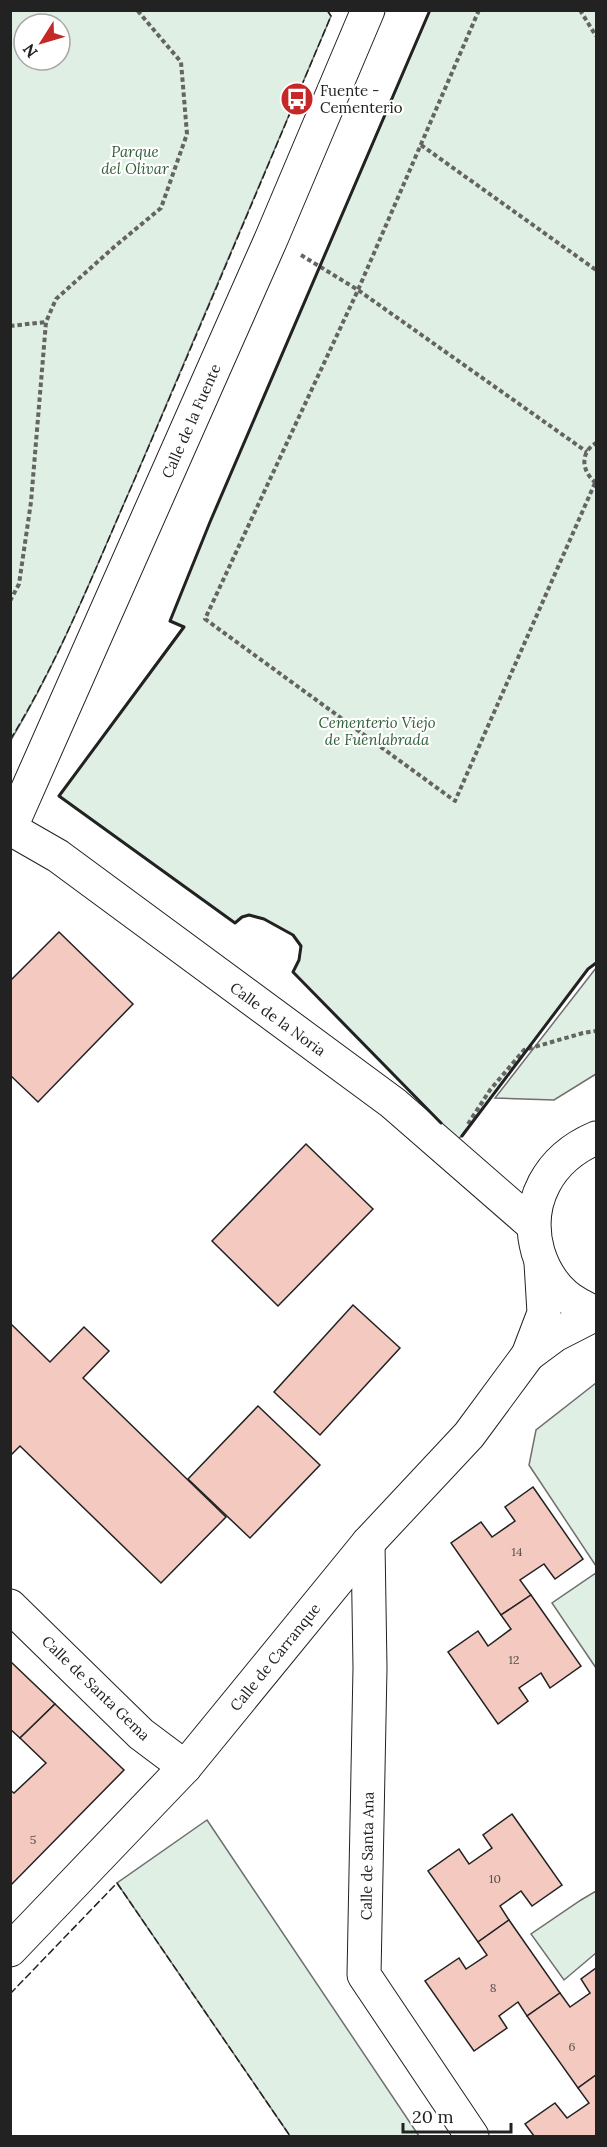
<svg xmlns="http://www.w3.org/2000/svg" width="607" height="2147" font-family="Lora,serif">
<style>
.green{fill:#e0efe3;stroke:#6f6f6f;stroke-width:1.5;fill-rule:evenodd}
.building{fill:#f3c9c0;stroke:#222;stroke-width:1.5}
.lines{fill:none;stroke-linecap:round;stroke-linejoin:round}
.minor-casing{stroke:#222;stroke-width:35}
.tertiary-casing{stroke:#222;stroke-width:35}
.path{stroke:#646464;stroke-width:4;stroke-dasharray:4.5 3;stroke-linecap:butt}
.minor{stroke:#fff;stroke-width:33}
.tertiary{stroke:#fff;stroke-width:33}
.fence{stroke:#222;stroke-width:1.5;stroke-dasharray:8 3;stroke-linecap:butt}
.wall{stroke:#222;stroke-width:3}
.labels{text-anchor:middle;dominant-baseline:central;stroke-width:4.5;stroke-linejoin:round;paint-order:stroke}
.number-label{font-size:12px;fill:#564c4a}
.poi-label{font-size:15px;fill:#222;stroke:#fff;text-anchor:start}
.park-label{font-size:15px;font-style:italic;fill:#2f5e38;stroke:#fff}
.street-label{font-size:15px;fill:#222;stroke:#fff}
</style>
<rect width="100%" height="100%" fill="#fff"/>
<!-- green -->
<g class="green">
<path d="M11 10H327L331 16C265 172 200 328 133 483 95 569 60 659 11 740ZM24 24H60V60H24Z"/>
<path d="M430 11H596V963L588 969 458 1140 293 972 299 960 301 947 293 935 264 919 250 915 242 917 235 923 59 796 183 627 170 621 210 522Z"/>
<path d="M596 968V1074L554 1100 495 1098Z"/>
<path d="M596 1383V1566L529 1465 536 1430Z"/>
<path d="M596 1573V1668L552 1603Z"/>
<path d="M207 1820 419 2136H290L117 1883Z"/>
<path d="M596 1891V1953L564 1980 531 1934 581 1900Z"/>
</g>
<!-- building -->
<g class="building">
<path d="M59 932 133 1004 38 1102 10 1075V981Z"/>
<path d="M306 1144 373 1209 278 1306 212 1241Z"/>
<path d="M353 1305 400 1348 320 1435 274 1392Z"/>
<path d="M10 1323 50 1362 84 1327 109 1351 83 1378 226 1517 161 1583 20 1446 10 1456Z"/>
<path d="M258 1406 320 1465 250 1538 188 1479Z"/>
<path d="M533 1487 583 1559 555 1579 544 1564 520 1580 531 1595 501 1615 451 1543 481 1522 492 1537 515 1521 505 1507Z"/>
<path d="M531 1595 581 1666 550 1688 541 1673 519 1688 528 1701 498 1724 448 1652 478 1631 488 1646 511 1629 501 1615Z"/>
<path d="M10 1661 55 1704 20 1738 10 1729Z"/>
<path d="M55 1704 124 1770 10 1886V1790L14 1793 46 1763 20 1738Z"/>
<path d="M512 1814 562 1885 532 1906 521 1891 500 1906 509 1920 478 1942 428 1871 459 1849 469 1864 492 1848 483 1835Z"/>
<path d="M509 1920 560 1993 527 2016 518 2002 499 2016 507 2028 474 2051 425 1981 459 1958 466 1969 487 1955 478 1942Z"/>
<path d="M596 1968V2075L578 2088 527 2016 560 1993 570 2007 590 1993 581 1979Z"/>
<path d="M596 2075V2136H534L525 2124 555 2103 567 2118 589 2103 578 2088Z"/>
</g>
<g class="lines">
<!-- minor casing -->
<g class="minor-casing">
<g id="minor">
<path d="M11 829 58 856 393 1103 533 1225"/>
<path d="M596 1138C549 1158 524 1202 538 1252 543 1268 552 1284 565 1295 574 1303 585 1308 596 1313"/>
<path d="M528 1355 555 1335 596 1314"/>
<path d="M368 1543 370 1668 364 1975 472 2136"/>
<path d="M10 1606 141 1734 185 1767"/>
<path d="M10 1950 185 1767 368 1543 469 1435 528 1355 544 1313 541 1263"/>
</g>
</g>
<!-- tertiary casing -->
<g class="tertiary-casing">
<path id="tertiary" d="M10 829 272 237 368 10"/>
</g>
<!-- path -->
<g class="path">
<path d="M479 10 358 290 205 619 455 801 595 483"/>
<path d="M580 10 596 36"/>
<path d="M421 145 596 270"/>
<path d="M301 255 358 290 587 452"/>
<path d="M10 326 46 322"/>
<path d="M596 483C582 472 579 453 596 443"/>
<path d="M10 601 19 584 31 502 46 322 56 299 114 247 161 208 187 134 181 62 137 10"/>
<path d="M468 1124 490 1090 524 1050 583 1033 596 1031"/>
</g>
<!-- minor -->
<use href="#minor" class="minor"/>
<!-- tertiary -->
<use href="#tertiary" class="tertiary"/>
<!-- fence -->
<g class="fence">
<path d="M10 740C60 659 95 569 133 483 200 328 265 172 331 16L327 10"/>
<path d="M10 1994 117 1883 290 2136"/>
</g>
<!-- wall -->
<g class="wall">
<path d="M430 10 210 522 170 621 184 627 59 796 235 923 242 917 249 915 264 919 293 935 301 946 299 960 293 972 441 1123"/>
<path d="M462 1136 588 969 596 963"/>
</g>
</g>
<!-- icons -->
<defs>
<g id="bus-disc" transform="scale(1.725)"><circle r="9.5" fill="#c62828" stroke="#fff"/><path d="M-5-6H5V4H4V6H2V4H-2V6H-4V4H-5ZM-3.5-4V0h7V-4ZM-3.5 1.2v1.5H-2V1.2ZM2 1.2v1.5H3.5V1.2Z" fill="#fff"/></g>
</defs>
<g fill-rule="evenodd">
<use href="#bus-disc" x="297" y="99"/>
</g>
<g class="labels">
<!-- number labels -->
<g class="number-label">
<text x="517" y="1551">14</text>
<text x="514" y="1659">12</text>
<text x="33" y="1839">5</text>
<text x="495" y="1878">10</text>
<text x="493" y="1987">8</text>
<text x="572" y="2046">6</text>
</g>
<!-- poi labels -->
<g class="poi-label">
<text x="320" y="90">Fuente -<tspan x="320" dy="17">Cementerio</tspan></text>
</g>
<!-- park labels -->
<g class="park-label">
<text x="135" y="151">Parque<tspan x="135" dy="17">del Olivar</tspan></text>
<text x="377" y="722">Cementerio Viejo<tspan x="377" dy="17">de Fuenlabrada</tspan></text>
</g>
<!-- street labels -->
<g class="street-label">
<text transform="translate(191 421) rotate(-66)">Calle de la Fuente</text>
<text transform="translate(278 1019) rotate(36)">Calle de la Noria</text>
<text transform="translate(275 1657) rotate(-51)">Calle de Carranque</text>
<text transform="translate(96 1688) rotate(44)">Calle de Santa Gema</text>
<text transform="translate(367 1856) rotate(-89)">Calle de Santa Ana</text>
</g>
</g>
<!-- border -->
<rect width="607" height="2147" fill="none" stroke="#222222" stroke-width="24"/>
<!-- north arrow -->
<g transform="translate(42 42) rotate(233)"><circle r="28" fill="#ffffff" stroke="#a7a7a7" stroke-width="1.5"/>
<path d="M0-4.5L10 22L0 15L-10 22Z" fill="#c62828"/>
<text y="-9" font-size="16" font-weight="bold" text-anchor="middle" fill="#222222">N</text>
</g>
<!-- scale -->
<path d="M403 2123v9h108v-9" fill="none" stroke="#222222" stroke-width="3"/>
<text x="412" y="2123" font-size="18" fill="#222222" stroke="#ffffff" stroke-width="4.5" paint-order="stroke">20 m</text>
</svg>
